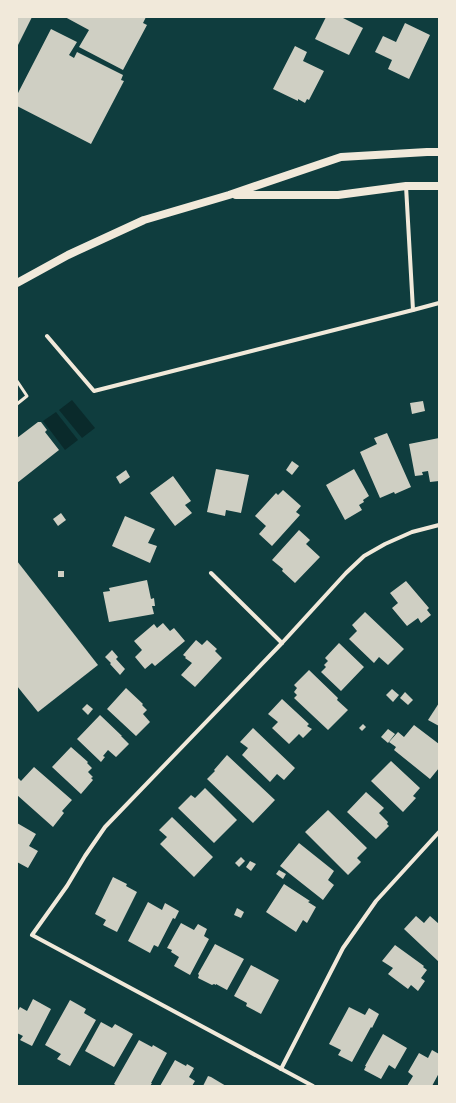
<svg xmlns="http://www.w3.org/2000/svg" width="456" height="1103" font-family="Barlow,sans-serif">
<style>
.water{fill:#0a2a2b}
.building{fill:#cfcfc3}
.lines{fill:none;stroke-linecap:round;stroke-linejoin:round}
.service{stroke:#f1e9da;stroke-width:3}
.minor{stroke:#f1e9da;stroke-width:4}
.secondary{stroke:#f1e9da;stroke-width:8}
</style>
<rect width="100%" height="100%" fill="#0f3d3e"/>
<!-- water -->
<g class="water">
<path d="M72 400 95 428 82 438 59 410Z"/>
<path d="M56 412 78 440 65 450 43 421Z"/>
</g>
<!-- building -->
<g class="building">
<path d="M17 17H32L17 47Z"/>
<path d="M65 17H146L143 23 147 25 123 70 79 47 89 30Z"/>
<path d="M326 17H341L363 28 349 55 315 39Z"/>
<path d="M405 23 430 35 409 79 388 69 392 60 375 52 383 36 396 42Z"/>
<path d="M51 29 77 42 69 55 74 58 77 52 123 75 121 80 124 81 91 144 17 106V95Z"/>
<path d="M295 46 307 52 303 61 324 71 309 100 307 99 305 103 298 99V101L273 89Z"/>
<path d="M423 401 425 411 412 414 410 403Z"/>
<path d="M38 422H41L47 430 45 432 59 450 17 483V438Z"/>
<path d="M387 433 411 487 395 494 394 492 380 498 360 452 377 444 374 438Z"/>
<path d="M439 438V481L430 482 428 471 422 472 423 475 415 476 409 444Z"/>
<path d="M292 461 299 466 292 475 286 470Z"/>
<path d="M216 469 249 475 241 513 226 510 225 516 207 512Z"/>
<path d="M354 469 369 496 363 500 364 502 359 505 362 510 345 520 326 485Z"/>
<path d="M126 470 130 477 120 484 116 477Z"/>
<path d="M173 476 191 501 185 505 192 513 175 526 150 493Z"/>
<path d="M283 490 301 506 296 512 300 515 272 546 259 534 266 526 255 516 276 493 278 495Z"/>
<path d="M61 513 66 520 58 526 53 519Z"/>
<path d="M125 516 155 529 148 543 157 546 150 563 112 546Z"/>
<path d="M299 530 310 540 306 544 320 557 295 583 282 571 283 569 272 560Z"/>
<path d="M17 561 98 665 38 712 17 686Z"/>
<rect x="58" y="571" width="6" height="6"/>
<path d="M147 580 151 599 154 598 155 606H152L154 614 109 622 103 592 110 591 109 588Z"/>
<path d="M406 581 429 608 427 610 431 615 421 623 418 618 407 626 392 608 398 603 390 593Z"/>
<path d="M365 612 404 649 388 665 379 657 374 663 349 639 357 631 352 625Z"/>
<path d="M163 623 170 631 174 628 185 641 155 666 152 663 145 669 135 657 142 650 134 641 154 624 157 628Z"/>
<path d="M196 640 202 645 207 640 217 649 215 651 222 658 195 687 181 675 192 663 185 658 186 657 183 655Z"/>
<path d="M339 643 364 667 341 691 321 672 326 667 324 665 328 661 325 658Z"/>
<path d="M112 650 118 657 116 659 125 669 120 675 110 664 111 663 105 657Z"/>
<path d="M309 670 338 698 337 700 348 710 328 730 294 698 297 695 294 692 297 688 294 685Z"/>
<path d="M126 688 143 704 142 705 147 710 143 714 150 722 136 736 107 709Z"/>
<path d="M392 689 399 695 393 702 386 695Z"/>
<path d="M405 692 413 700 408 705 400 698Z"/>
<path d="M282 699 309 724 307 726 312 729 303 738 299 734 289 744 272 728 278 722 268 714Z"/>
<path d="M439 703V726L428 720Z"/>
<path d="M87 704 93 709 88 715 82 709Z"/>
<path d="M100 715 122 736H121L129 744 116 757 108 750 103 756 105 757 101 762 77 739Z"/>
<path d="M363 724 366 727 362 731 359 728Z"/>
<path d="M414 725 439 744V768L430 779 394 750 396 747 389 742 398 732 404 737Z"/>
<path d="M253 728 295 768 284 780 277 774 270 782 242 755 248 748 240 742Z"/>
<path d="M388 729 395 734 388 743 381 737Z"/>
<path d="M71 747 88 762 87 763 92 768 88 772 93 777 91 778 93 780 81 794 52 767Z"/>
<path d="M227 755 275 800 253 823 207 779 215 771 214 770Z"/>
<path d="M391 761 420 788 413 796 416 798 403 812 371 781Z"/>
<path d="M34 767 72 800 62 811 64 813 53 827 17 795V777L21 781Z"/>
<path d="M205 788 237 820 214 843 178 808 191 795 195 798Z"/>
<path d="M366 792 384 808 379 813 388 822 387 824 389 826 376 839 347 812Z"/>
<path d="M328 810 367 848 357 858 361 862 348 875 305 832Z"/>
<path d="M172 817 213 857 194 877 160 844 167 837 159 830Z"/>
<path d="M17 823 36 834 29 846 38 851 28 868 17 862Z"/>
<path d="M299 843 334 871 328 880 334 885 323 900 280 866Z"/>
<path d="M241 857 245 861 239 867 235 863Z"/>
<path d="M250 861 256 864 251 871 246 867Z"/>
<path d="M279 870 286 874 283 879 276 874Z"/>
<path d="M113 877 127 884 126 886 137 892 117 932 103 925 106 920 95 914Z"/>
<path d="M284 884 310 901 308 902 316 907 307 923 303 920 296 932 266 912Z"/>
<path d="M148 902 162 910 165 903 179 911 175 919 173 918 158 947 154 945 150 953 128 941Z"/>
<path d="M237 908 244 912 241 918 234 915Z"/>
<path d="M416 916 424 923 430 916 439 924V962L404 929Z"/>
<path d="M181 923 194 930 198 924 207 929 204 936 209 939 190 975 174 966 179 957 171 952 172 950 167 948Z"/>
<path d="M215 944 244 959 227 990 216 984V985L214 984 212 985 198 978 199 975 198 974Z"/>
<path d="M395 945 424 966 423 967 427 970 421 978 425 981 418 991 411 985 408 989 388 974 393 968 382 961Z"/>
<path d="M251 965 279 980 261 1014 246 1006 247 1003 234 996Z"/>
<path d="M33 999 51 1009 32 1046 20 1040 23 1036 17 1033V1012L20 1007 27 1011Z"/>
<path d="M70 1000 86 1009 84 1013 96 1020 70 1066 57 1059 61 1054 45 1045Z"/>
<path d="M349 1007 365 1015 369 1008 379 1014 372 1028 371 1027 352 1062 338 1055 341 1050 329 1044Z"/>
<path d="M101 1022 112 1028 115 1024 133 1034 114 1067 85 1051Z"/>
<path d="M383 1034 407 1048 395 1069 389 1065 381 1079 364 1070 366 1066H365Z"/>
<path d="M139 1040 152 1047 153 1045 167 1053 151 1083H152L150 1086H117L114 1084Z"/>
<path d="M432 1050 439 1054V1073L432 1086H407L413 1076 408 1072 419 1053 428 1058Z"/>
<path d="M175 1060 186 1066 187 1064 194 1068 189 1077 195 1081 192 1086H160Z"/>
<path d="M208 1076 211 1077 226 1086H203Z"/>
</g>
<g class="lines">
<!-- service -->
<path class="service" d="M17 381 27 396 17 404"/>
<!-- minor -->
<g class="minor">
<path d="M413 310 439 303"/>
<path d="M47 336 94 391 413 310 406 186"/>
<path d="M211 573 282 643"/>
<path d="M281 1069 343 948 376 901 439 832"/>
<path d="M313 1086 32 935 67 886 85 856 105 827 282 643 346 573 364 556 385 544 412 532 439 525"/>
</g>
<!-- secondary -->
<g class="secondary">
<path d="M236 195H338L406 186H439"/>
<path d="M17 283 68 255 144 220 229 195 341 157 427 152H439"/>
</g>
</g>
<!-- border -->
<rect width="456" height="1103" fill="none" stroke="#f1e9da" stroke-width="36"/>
</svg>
